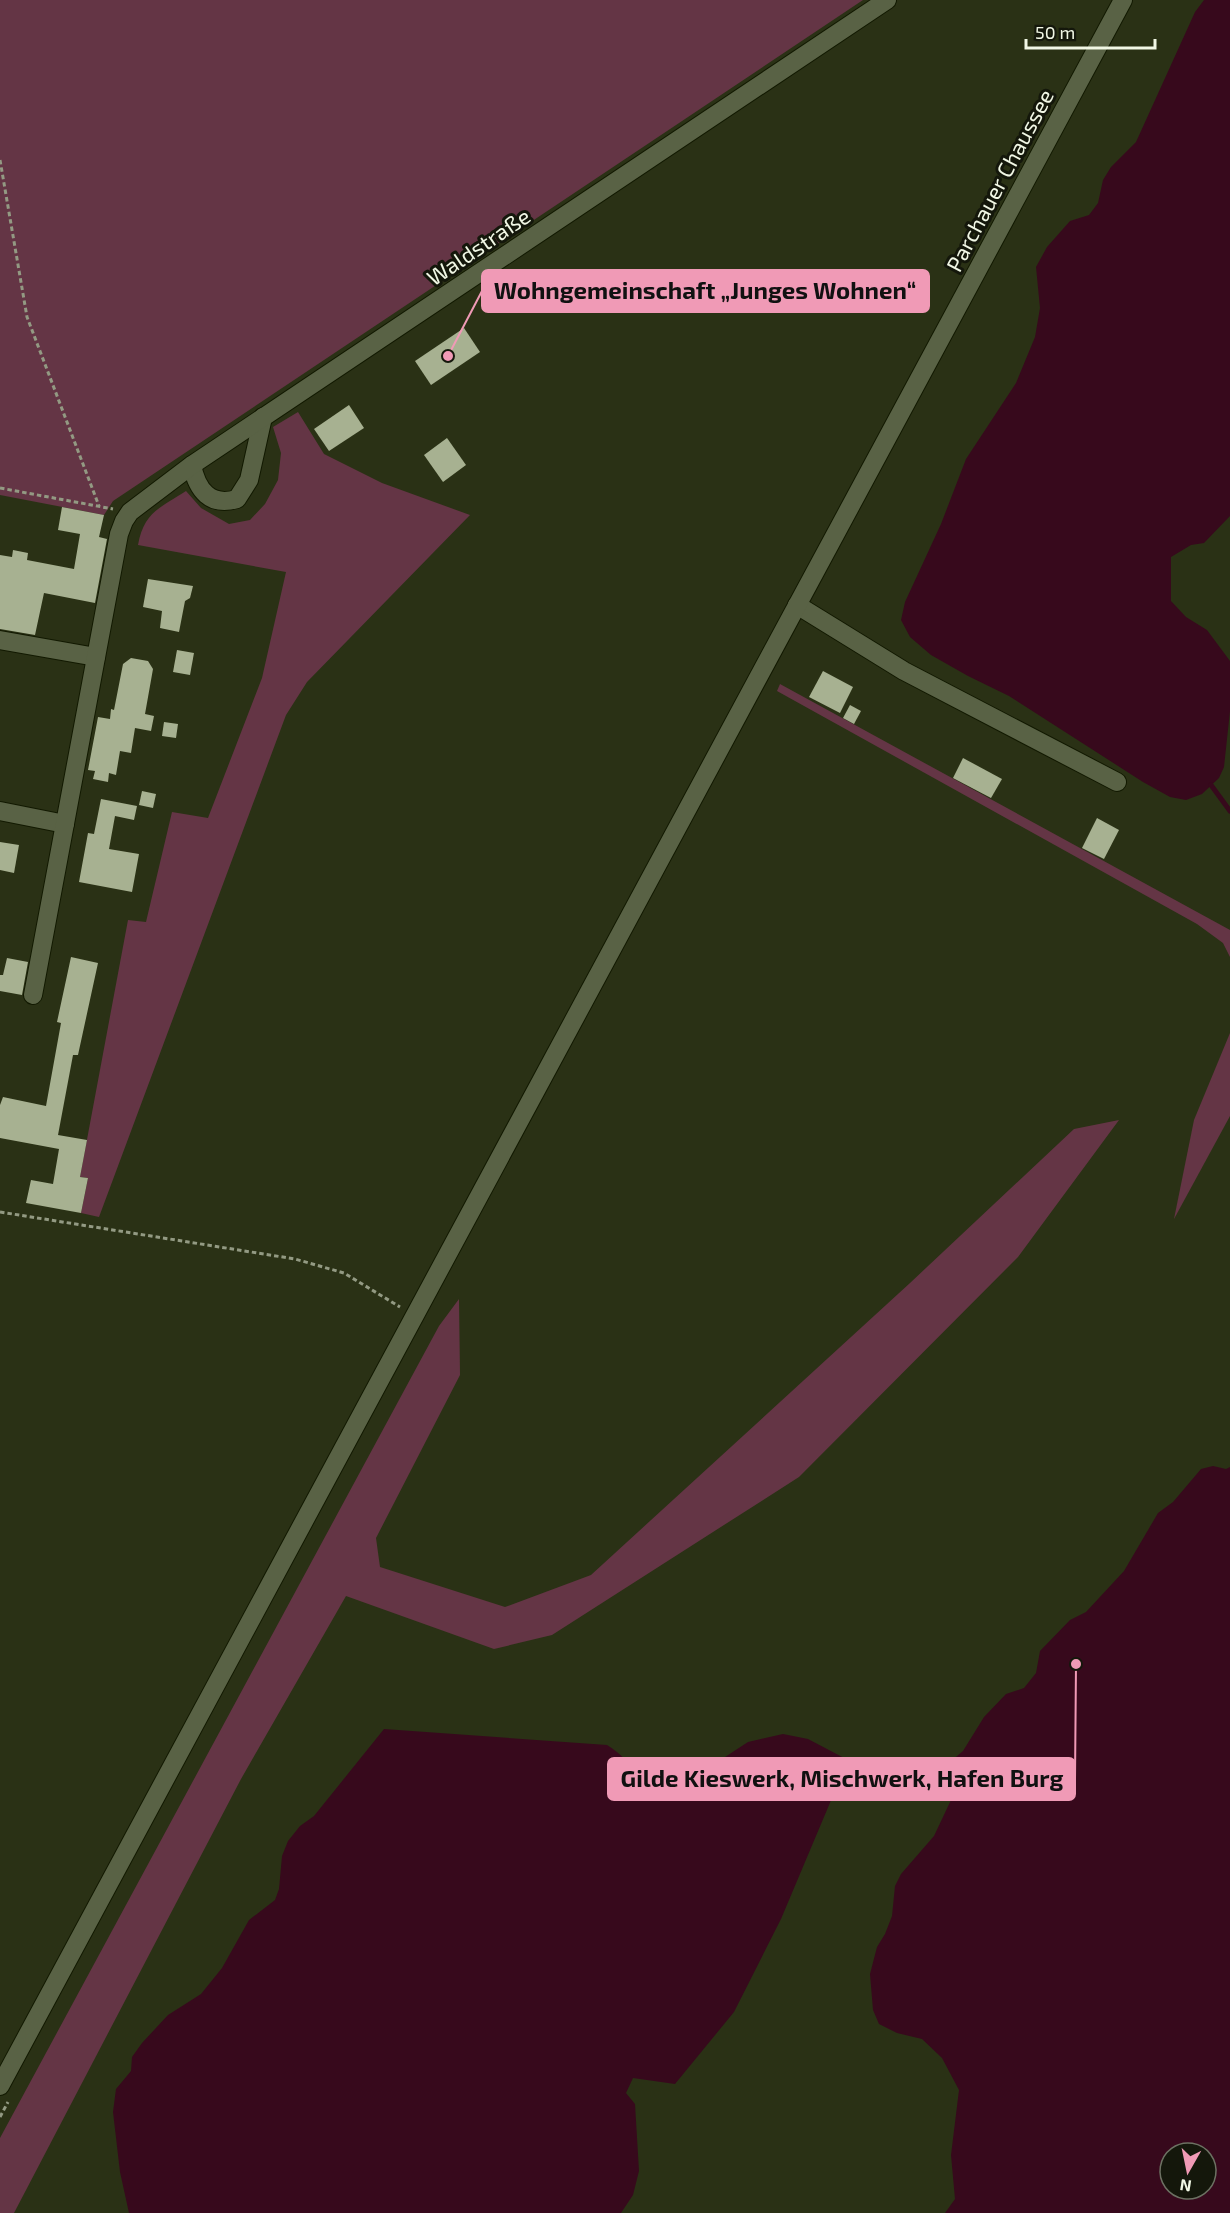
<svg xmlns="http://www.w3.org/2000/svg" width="1230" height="2213" font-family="'Exo 2',sans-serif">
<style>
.green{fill:#643545}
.water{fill:#37091c;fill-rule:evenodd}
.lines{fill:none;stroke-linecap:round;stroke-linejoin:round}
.stream{stroke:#37091c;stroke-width:5}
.building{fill:#a7b191}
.minor-casing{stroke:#121901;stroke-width:20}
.path{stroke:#939a83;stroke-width:3;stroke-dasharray:4.5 3;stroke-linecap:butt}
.minor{stroke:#596245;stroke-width:18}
.labels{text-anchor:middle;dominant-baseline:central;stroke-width:6;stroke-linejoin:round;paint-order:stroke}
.street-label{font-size:22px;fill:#f1f7e5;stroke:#14170b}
.leader{fill:none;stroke:#f09ab6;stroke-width:2}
.callout-dot{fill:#f09ab6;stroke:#14170b;stroke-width:2}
.callout{fill:#f09ab6;stroke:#f09ab6;stroke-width:2}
.callout-label{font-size:24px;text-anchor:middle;font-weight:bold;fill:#111}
</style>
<rect width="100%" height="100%" fill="#2a3115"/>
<!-- green -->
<g class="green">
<path d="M0 0H863L113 501 104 515 0 495Z"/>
<path d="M298 412 324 454 382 483 470 515 307 682 286 715 99 1217 81 1213 88 1178 80 1177 128 920 146 922 172 812 208 818 262 678 286 572 138 545C144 512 160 508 186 491L201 508 229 524 250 520 265 504 278 480 281 453 273 427Z"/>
<path d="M780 684 1230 930V957L1223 943 1197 924 777 691Z"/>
<path d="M1230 1033V1116L1174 1219 1194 1120Z"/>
<path d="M1119 1120 1018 1257 799 1477 552 1635 494 1649 346 1596 241 1779 14 2213H0V2138L439 1326 459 1299 460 1375 376 1538 380 1567 505 1607 591 1575 910 1283 1074 1129Z"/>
</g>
<!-- water -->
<g class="water">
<path d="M1204 0H1230V516L1204 543 1191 545 1171 557V601L1186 617 1207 630 1230 661V711L1224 767 1219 778 1202 794 1186 800 1170 797 1143 782 1009 696 968 676 931 655 910 637 901 620 905 602 941 524 966 459 1016 383 1035 337 1040 308 1036 267 1047 247 1070 221 1089 215 1098 203 1103 180 1111 167 1136 142 1195 12Z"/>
<path d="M1213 1466 1226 1469 1230 1467V2213H945L955 2199 951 2155 959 2090 942 2058 922 2039 897 2033 879 2024 873 2010 870 1974 877 1947 885 1934 892 1916 895 1886 901 1874 934 1836 951 1800 946 1776 951 1761 963 1751 984 1717 1006 1694 1024 1688 1036 1673 1040 1651 1070 1620 1086 1612 1124 1571 1158 1513 1173 1502 1201 1469ZM1170 2153H1206V2189H1170Z"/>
<path d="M384 1729 607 1745C624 1756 636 1769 646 1788L659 1790 675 1786 702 1776 722 1759 748 1742 783 1734 808 1739 848 1760 781 1919 734 2012 675 2084 633 2078 626 2093 635 2104 639 2171 633 2195 621 2213H129L120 2172 113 2112 116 2089 131 2071 132 2057 142 2043 168 2015 201 1994 222 1968 249 1920 275 1900 279 1889 282 1856 288 1841 300 1826 314 1816Z"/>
</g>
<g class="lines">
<!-- stream -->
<path class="stream" d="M1211 785 1230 811"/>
</g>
<!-- building -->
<g class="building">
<path d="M464 328 480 352 431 385 415 361Z"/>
<path d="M349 405 364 428 329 451 314 429Z"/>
<path d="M447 438 466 465 443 482 424 455Z"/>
<path d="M62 507 104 515 99 537 107 539 95 603 44 593 35 635 0 629V555L12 557 13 550 28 553 27 560 74 569 80 534 58 530Z"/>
<path d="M148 579 193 586 190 598 185 601 179 632 160 628 162 611 143 607Z"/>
<path d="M177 650 194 653 190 675 173 672Z"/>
<path d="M131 658 148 661 153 669 145 714 154 716 151 731 135 728 131 753 120 751 116 775 109 773 108 782 93 779 95 771 88 770 98 717 110 719 111 709 114 710 123 664Z"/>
<path d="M823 671 853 687 840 713 809 697Z"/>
<path d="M850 705 861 711 854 724 843 718Z"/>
<path d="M164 722 178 724 176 738 162 736Z"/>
<path d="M963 758 1002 779 991 798 953 778Z"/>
<path d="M142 791 156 794 153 808 139 805Z"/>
<path d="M101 799 137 806 134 820 115 816 109 849 139 854 132 892 79 882 88 833 94 834Z"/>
<path d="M1097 818 1119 830 1104 859 1082 848Z"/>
<path d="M0 842 19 845 14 873 0 870Z"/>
<path d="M71 957 98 963 78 1055H73L58 1135 87 1140 80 1177 88 1178 81 1213 26 1203 31 1180 53 1184 59 1149 0 1138V1105L3 1097 46 1106 61 1023 57 1022Z"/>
<path d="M7 958 28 962 22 995 0 991V975H3Z"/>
</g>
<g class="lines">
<!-- minor casing -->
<g class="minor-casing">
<g id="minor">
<path d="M192 465C197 490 210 507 237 499L249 480 263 417"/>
<path d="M797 605 904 671 1117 782"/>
<path d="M0 640 96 657"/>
<path d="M0 811 65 824"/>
<path d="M33 995 119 534 124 521 130 512 192 465 887 0"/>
<path d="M0 2086 1123 0"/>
</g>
</g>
<!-- path -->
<g class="path">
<path d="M0 160 27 317 99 506"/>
<path d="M0 488 113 509"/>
<path d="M0 1212 295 1259 344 1273 400 1307"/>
<path d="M0 2117 8 2102"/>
</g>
<!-- minor -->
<use href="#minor" class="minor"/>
</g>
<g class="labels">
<!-- street labels -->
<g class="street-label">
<text transform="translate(999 180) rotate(-62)">Parchauer Chaussee</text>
<text transform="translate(478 246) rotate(-34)">Waldstraße</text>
</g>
</g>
<!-- callouts -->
<path class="leader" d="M448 356L482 291M1076 1664L1075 1779"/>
<g class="callout-dot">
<circle cx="448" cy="356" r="6"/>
<circle cx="1076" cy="1664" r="6"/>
</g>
<g class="callout">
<rect x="482" y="270" width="447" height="42" rx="6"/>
<rect x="608" y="1758" width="467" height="42" rx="6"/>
</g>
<g class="callout-label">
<text x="705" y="299">Wohngemeinschaft „Junges Wohnen“</text>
<text x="842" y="1787">Gilde Kieswerk, Mischwerk, Hafen Burg</text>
</g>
<!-- north arrow -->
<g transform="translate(1188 2171) rotate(189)"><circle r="28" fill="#14170b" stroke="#6c7162" stroke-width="1.5"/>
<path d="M0-4.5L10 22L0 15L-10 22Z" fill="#f09ab6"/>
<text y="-9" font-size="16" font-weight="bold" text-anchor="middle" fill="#f1f7e5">N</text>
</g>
<!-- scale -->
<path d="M1026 39v9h129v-9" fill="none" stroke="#f1f7e5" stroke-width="3"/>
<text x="1035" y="39" font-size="18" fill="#f1f7e5" stroke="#14170b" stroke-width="4.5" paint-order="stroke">50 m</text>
</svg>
